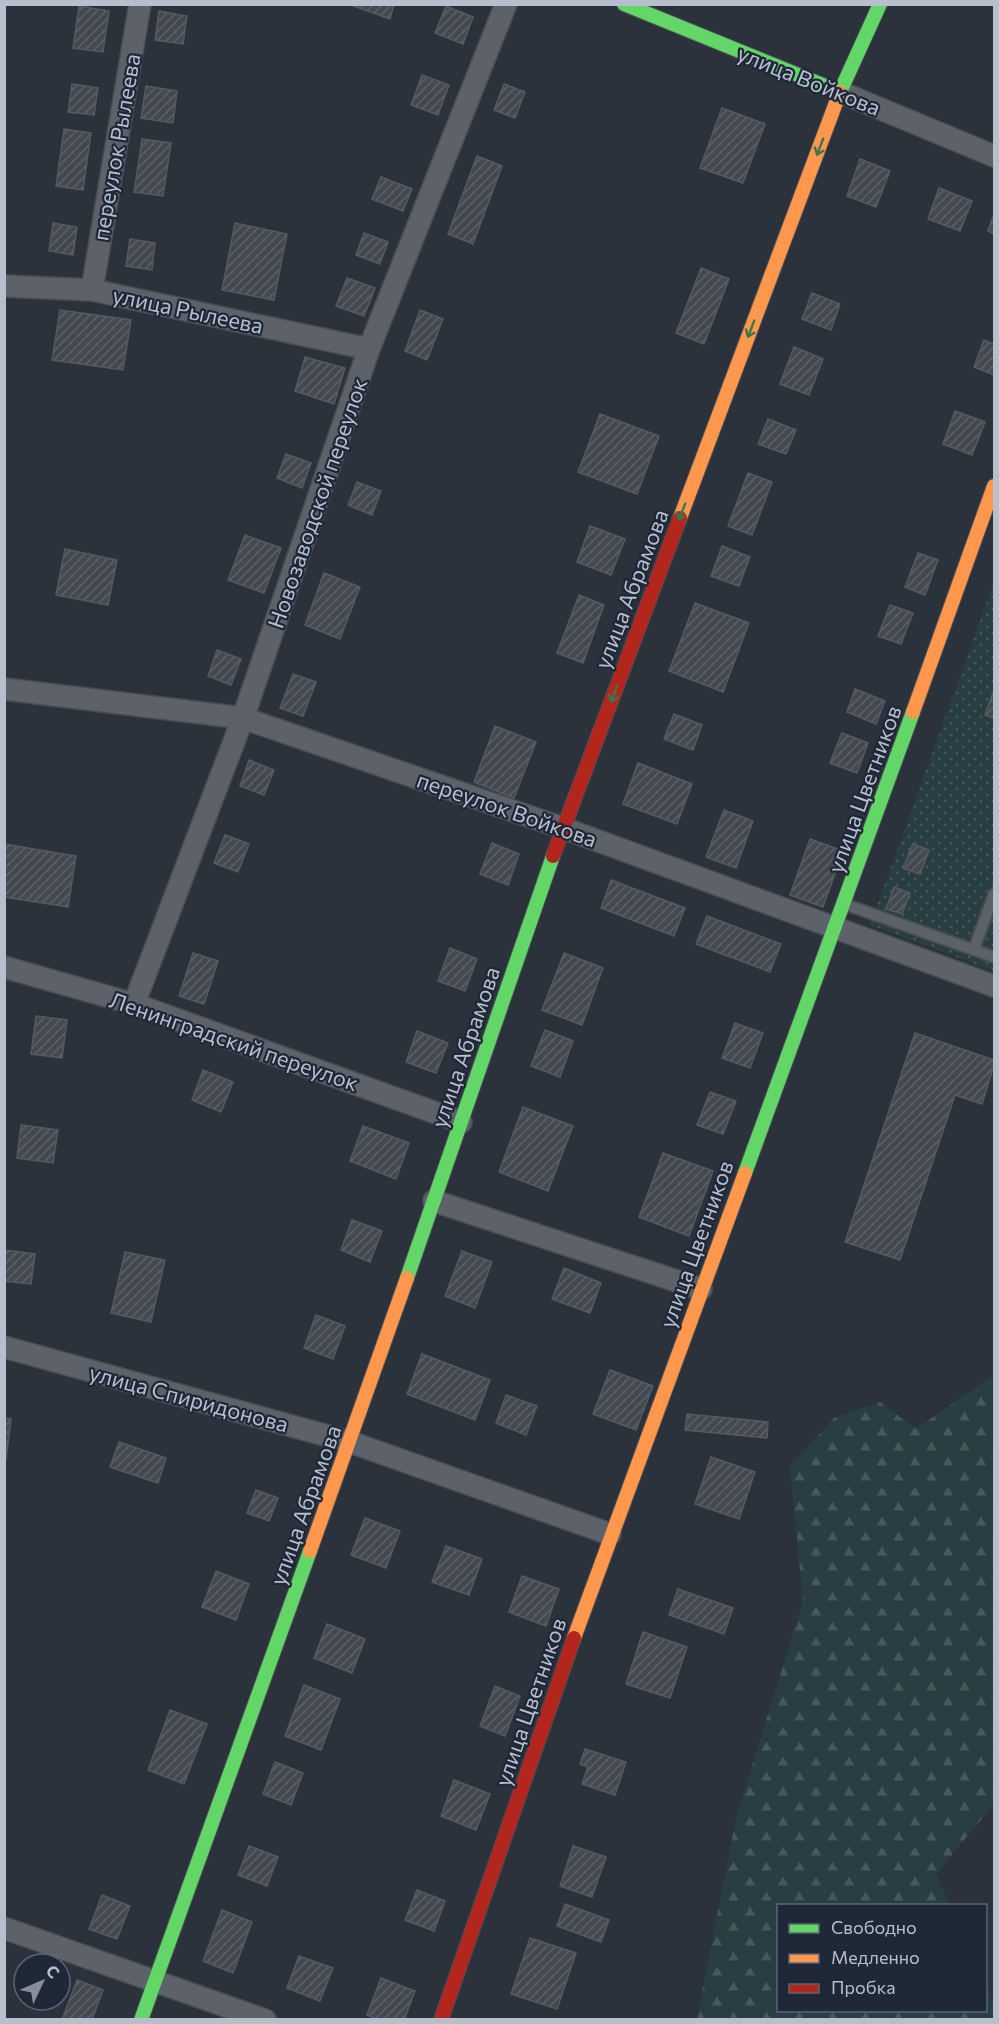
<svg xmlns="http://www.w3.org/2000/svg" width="999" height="2024" font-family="Commissioner,sans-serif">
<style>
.forest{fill:url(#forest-firs)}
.park{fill:url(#park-dots)}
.building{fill:url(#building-hatch);stroke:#545a63;stroke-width:1.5}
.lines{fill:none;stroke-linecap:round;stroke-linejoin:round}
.lane-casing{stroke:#484d54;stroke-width:14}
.street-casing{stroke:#484d54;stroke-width:24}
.fast-casing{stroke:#484d54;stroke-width:16}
.slow-casing{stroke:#484d54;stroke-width:16}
.jam-casing{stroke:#484d54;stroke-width:16}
.lane{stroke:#5d6169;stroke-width:10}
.street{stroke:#5d6169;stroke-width:21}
.fast{stroke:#63d668;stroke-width:14}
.slow{stroke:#ff974d;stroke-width:14}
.jam{stroke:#b3261e;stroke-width:14}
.oneway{stroke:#3e764d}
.labels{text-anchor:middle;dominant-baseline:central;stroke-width:4.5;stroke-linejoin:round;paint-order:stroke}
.street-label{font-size:22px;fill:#b7bfcc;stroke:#1f2837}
</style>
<defs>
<pattern id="forest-firs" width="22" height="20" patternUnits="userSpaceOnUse" patternTransform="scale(1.5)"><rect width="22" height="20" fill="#283e42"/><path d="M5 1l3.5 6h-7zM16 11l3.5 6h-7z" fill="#45585c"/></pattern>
<pattern id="park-dots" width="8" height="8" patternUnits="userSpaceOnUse" patternTransform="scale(1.5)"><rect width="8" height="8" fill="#283e42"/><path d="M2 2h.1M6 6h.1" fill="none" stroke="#45585c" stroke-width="1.8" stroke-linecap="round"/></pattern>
<pattern id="building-hatch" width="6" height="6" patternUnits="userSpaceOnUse" patternTransform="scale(1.5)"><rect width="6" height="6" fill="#434951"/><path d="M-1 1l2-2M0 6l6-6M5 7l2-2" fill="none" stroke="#5c6169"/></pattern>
</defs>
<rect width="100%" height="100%" fill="#2b323c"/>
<!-- forest -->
<path class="forest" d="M992 1376 994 1804 936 1874 950 1905 778 1906V2010H986V1984L994 2004V2019H697L736 1818 803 1601 790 1466 834 1418 880 1402 916 1429Z"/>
<!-- park -->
<path class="park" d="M994 582V971L870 925Z"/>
<!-- building -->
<g class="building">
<path d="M348 4H394L390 19Z"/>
<path d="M79 6 109 11 103 52 73 48Z"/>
<path d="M446 6 473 17 463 44 435 33Z"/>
<path d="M159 11 187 16 183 44 155 40Z"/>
<path d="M422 75 449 85 438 115 411 105Z"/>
<path d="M72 84 98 88 94 115 68 112Z"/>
<path d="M504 84 525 92 515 118 494 110Z"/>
<path d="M146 86 177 91 173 123 141 118Z"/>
<path d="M722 108 765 124 743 183 700 168Z"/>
<path d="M64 129 91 133 83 190 56 186Z"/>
<path d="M142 139 171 143 163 196 134 192Z"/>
<path d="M477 156 502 166 473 244 448 234Z"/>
<path d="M860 159 890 171 876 207 847 196Z"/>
<path d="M381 177 412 189 403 211 372 199Z"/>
<path d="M939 188 972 201 960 231 928 219Z"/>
<path d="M994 214V234L988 231Z"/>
<path d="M53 223 77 227 73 255 49 251Z"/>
<path d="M235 223 287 234 274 300 222 290Z"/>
<path d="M364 233 388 242 380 264 356 255Z"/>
<path d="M130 239 155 243 152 270 126 266Z"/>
<path d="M701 268 729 279 704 344 676 333Z"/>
<path d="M347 278 375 288 364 316 336 306Z"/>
<path d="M812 293 840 304 831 330 802 319Z"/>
<path d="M60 310 131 320 123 370 52 360Z"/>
<path d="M420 310 443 319 427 360 405 351Z"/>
<path d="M984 340 994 344V375L974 367Z"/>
<path d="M794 347 823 359 809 395 780 384Z"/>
<path d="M305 357 345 368 334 404 295 391Z"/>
<path d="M955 411 985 422 972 455 943 444Z"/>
<path d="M600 414 659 436 637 494 578 472Z"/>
<path d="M768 419 796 430 786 454 758 444Z"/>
<path d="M286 454 311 463 302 488 277 478Z"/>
<path d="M748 473 772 482 752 535 728 526Z"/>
<path d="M357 482 381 491 372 515 348 505Z"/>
<path d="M590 526 625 539 611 575 577 562Z"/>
<path d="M245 535 281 548 264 593 228 580Z"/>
<path d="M722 546 750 557 739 586 711 576Z"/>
<path d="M65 549 117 560 108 605 56 595Z"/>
<path d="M918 553 938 560 925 595 905 587Z"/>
<path d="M324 573 360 587 340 639 305 625Z"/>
<path d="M579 595 604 605 583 663 557 653Z"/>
<path d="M695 603 749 623 723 692 669 671Z"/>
<path d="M890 605 913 613 901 644 878 636Z"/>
<path d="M217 650 241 659 231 685 208 676Z"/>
<path d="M293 674 316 682 303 716 280 708Z"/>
<path d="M855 689 885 701 876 724 847 712Z"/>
<path d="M994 690V718L985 715Z"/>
<path d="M674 714 702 725 693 750 664 739Z"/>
<path d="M495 726 536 742 514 798 474 782Z"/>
<path d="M842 733 868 743 857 773 830 763Z"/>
<path d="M249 760 274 770 264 795 240 786Z"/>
<path d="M638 763 692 784 677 824 623 804Z"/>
<path d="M724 810 753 821 736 868 706 857Z"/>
<path d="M225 835 249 844 238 872 214 863Z"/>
<path d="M810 839 843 851 823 907 790 895Z"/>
<path d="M492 843 519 854 508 885 480 874Z"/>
<path d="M4 844 76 856 68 907 4 897Z"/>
<path d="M913 844 929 850 920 874 903 868Z"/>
<path d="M611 880 685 908 674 936 601 908Z"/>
<path d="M894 887 910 893 902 914 886 909Z"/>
<path d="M707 916 781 944 770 972 696 944Z"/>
<path d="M450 948 477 959 465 991 438 981Z"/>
<path d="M193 953 218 961 204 1004 179 996Z"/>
<path d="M564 953 603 968 582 1025 542 1010Z"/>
<path d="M36 1016 67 1020 62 1058 31 1054Z"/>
<path d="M735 1023 763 1033 750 1068 722 1058Z"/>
<path d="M545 1030 573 1041 560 1077 531 1066Z"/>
<path d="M417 1031 448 1043 436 1073 406 1062Z"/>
<path d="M915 1033 994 1060V1065L982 1104 955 1095 900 1260 845 1242Z"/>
<path d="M203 1070 233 1082 221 1112 192 1100Z"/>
<path d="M710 1092 736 1101 723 1134 697 1125Z"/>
<path d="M523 1107 573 1126 548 1191 499 1172Z"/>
<path d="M21 1125 58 1130 53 1163 17 1158Z"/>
<path d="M363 1126 409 1143 396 1179 350 1161Z"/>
<path d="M663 1153 713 1171 689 1236 639 1217Z"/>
<path d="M352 1220 382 1231 370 1262 341 1250Z"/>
<path d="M4 1250 35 1254 31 1284 4 1281Z"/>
<path d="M462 1251 492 1262 475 1308 445 1296Z"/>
<path d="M125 1252 165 1260 151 1322 111 1313Z"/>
<path d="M564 1268 601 1283 590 1313 552 1299Z"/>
<path d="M316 1315 345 1326 333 1359 304 1348Z"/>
<path d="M422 1354 490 1380 475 1420 407 1394Z"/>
<path d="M610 1370 653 1386 636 1430 593 1414Z"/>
<path d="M506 1395 537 1406 526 1435 496 1423Z"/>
<path d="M687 1414 768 1422 767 1438 685 1430Z"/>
<path d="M4 1418 11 1419 6 1459H4Z"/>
<path d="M119 1442 166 1458 158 1483 110 1467Z"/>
<path d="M711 1457 755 1472 739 1519 695 1504Z"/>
<path d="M256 1490 278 1498 269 1521 247 1513Z"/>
<path d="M365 1518 400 1531 386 1568 351 1555Z"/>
<path d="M446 1546 482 1559 469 1595 432 1582Z"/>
<path d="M216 1571 249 1584 236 1620 202 1607Z"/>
<path d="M522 1576 559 1589 546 1626 509 1612Z"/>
<path d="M678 1589 733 1608 724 1634 669 1615Z"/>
<path d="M327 1624 365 1639 352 1673 314 1658Z"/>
<path d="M643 1632 687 1647 670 1698 626 1684Z"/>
<path d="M304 1685 340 1699 321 1750 285 1736Z"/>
<path d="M495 1686 520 1696 505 1736 480 1726Z"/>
<path d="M170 1710 207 1724 184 1784 148 1770Z"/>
<path d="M585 1749 626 1762 615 1795 582 1784 588 1767 580 1764Z"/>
<path d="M275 1762 303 1773 291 1805 263 1794Z"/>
<path d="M454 1780 490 1794 476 1830 441 1816Z"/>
<path d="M249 1846 278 1857 267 1886 238 1875Z"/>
<path d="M573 1846 606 1857 592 1897 560 1886Z"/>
<path d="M417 1890 445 1901 434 1931 405 1920Z"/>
<path d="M102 1895 130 1906 117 1939 89 1929Z"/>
<path d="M565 1904 609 1920 601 1942 557 1926Z"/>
<path d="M222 1910 252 1922 233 1973 203 1961Z"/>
<path d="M530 1938 576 1953 557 2009 511 1994Z"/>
<path d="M299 1956 333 1968 320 2001 287 1988Z"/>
<path d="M381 1978 415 1991 404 2020H380L367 2015Z"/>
<path d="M77 1980 103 1990 92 2020H62Z"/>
</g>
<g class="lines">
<!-- lane casing -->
<g class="lane-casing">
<g id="lane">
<path d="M847 905 994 957"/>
<path d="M974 949 994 894"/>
</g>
</g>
<!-- street casing -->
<g class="street-casing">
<g id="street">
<path d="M840 92 994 156"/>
<path d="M4 286 92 290 369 349"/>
<path d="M92 290 140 4"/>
<path d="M4 689 243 718 563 828 994 986"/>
<path d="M4 967 134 1004 461 1122"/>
<path d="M134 1004 243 718 369 349 506 4"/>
<path d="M434 1201 701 1289"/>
<path d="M4 1347 350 1442 610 1534"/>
<path d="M4 1928 265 2020"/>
</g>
</g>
<!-- fast casing -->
<g class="fast-casing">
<g id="fast">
<path d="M624 4 840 92 880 4"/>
<path d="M745 1173 913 712"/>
<path d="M407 1278 553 856"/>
<path d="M141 2020 310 1551"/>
</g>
</g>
<!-- slow casing -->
<g class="slow-casing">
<g id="slow">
<path d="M680 518 840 92"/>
<path d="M913 712 994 486"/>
<path d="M310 1551 407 1278"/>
<path d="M574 1638 745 1173"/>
</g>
</g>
<!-- jam casing -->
<g class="jam-casing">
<g id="jam">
<path d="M553 856 680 518"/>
<path d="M441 2020 574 1638"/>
</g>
</g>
<!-- lane -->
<use href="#lane" class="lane"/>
<!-- street -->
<use href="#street" class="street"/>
<!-- fast -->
<use href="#fast" class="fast"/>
<!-- slow -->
<use href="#slow" class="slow"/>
<!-- jam -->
<use href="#jam" class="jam"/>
</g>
<!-- one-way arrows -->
<defs><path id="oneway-shaft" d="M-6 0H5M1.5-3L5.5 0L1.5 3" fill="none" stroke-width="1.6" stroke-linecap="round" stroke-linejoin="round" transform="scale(1.5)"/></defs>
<g class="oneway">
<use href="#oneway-shaft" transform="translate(820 147) rotate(111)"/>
<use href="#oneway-shaft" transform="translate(751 329) rotate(111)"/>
<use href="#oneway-shaft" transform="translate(682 512) rotate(111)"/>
<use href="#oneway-shaft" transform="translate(614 694) rotate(111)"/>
</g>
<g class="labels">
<!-- street labels -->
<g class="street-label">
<text transform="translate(809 80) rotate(22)">улица Войкова</text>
<text transform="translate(116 147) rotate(-80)">переулок Рылеева</text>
<text transform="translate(188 310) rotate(12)">улица Рылеева</text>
<text transform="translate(317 503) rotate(-71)">Новозаводской переулок</text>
<text transform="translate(631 589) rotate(-69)">улица Абрамова</text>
<text transform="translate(864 789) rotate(-70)">улица Цветников</text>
<text transform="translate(507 809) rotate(19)">переулок Войкова</text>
<text transform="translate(234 1041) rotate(19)">Ленинградский переулок</text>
<text transform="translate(465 1047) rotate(-71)">улица Абрамова</text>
<text transform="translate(696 1244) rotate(-70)">улица Цветников</text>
<text transform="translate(189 1398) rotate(15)">улица Спиридонова</text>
<text transform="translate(305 1505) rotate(-70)">улица Абрамова</text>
<text transform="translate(530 1702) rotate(-71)">улица Цветников</text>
</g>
</g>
<!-- border -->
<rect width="999" height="2024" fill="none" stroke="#b7bfcc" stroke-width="12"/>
<!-- legend -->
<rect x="777" y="1904" width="210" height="108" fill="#1f2837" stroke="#5c6473" stroke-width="1.5"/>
<rect x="789" y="1924" width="30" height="9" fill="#63d668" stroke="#5c6473" stroke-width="1.5"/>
<text x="831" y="1934" font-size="18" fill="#b7bfcc">Свободно</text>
<rect x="789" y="1954" width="30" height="9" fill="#ff974d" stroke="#5c6473" stroke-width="1.5"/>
<text x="831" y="1964" font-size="18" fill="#b7bfcc">Медленно</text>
<rect x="789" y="1984" width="30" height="9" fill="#b3261e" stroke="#5c6473" stroke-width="1.5"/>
<text x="831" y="1994" font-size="18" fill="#b7bfcc">Пробка</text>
<!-- north arrow -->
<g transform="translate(42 1982) rotate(46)"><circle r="28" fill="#1f2837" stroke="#5c6473" stroke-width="1.5"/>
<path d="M0-4.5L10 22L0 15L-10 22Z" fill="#868e9a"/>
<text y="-9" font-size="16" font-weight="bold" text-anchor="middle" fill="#b7bfcc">С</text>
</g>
</svg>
